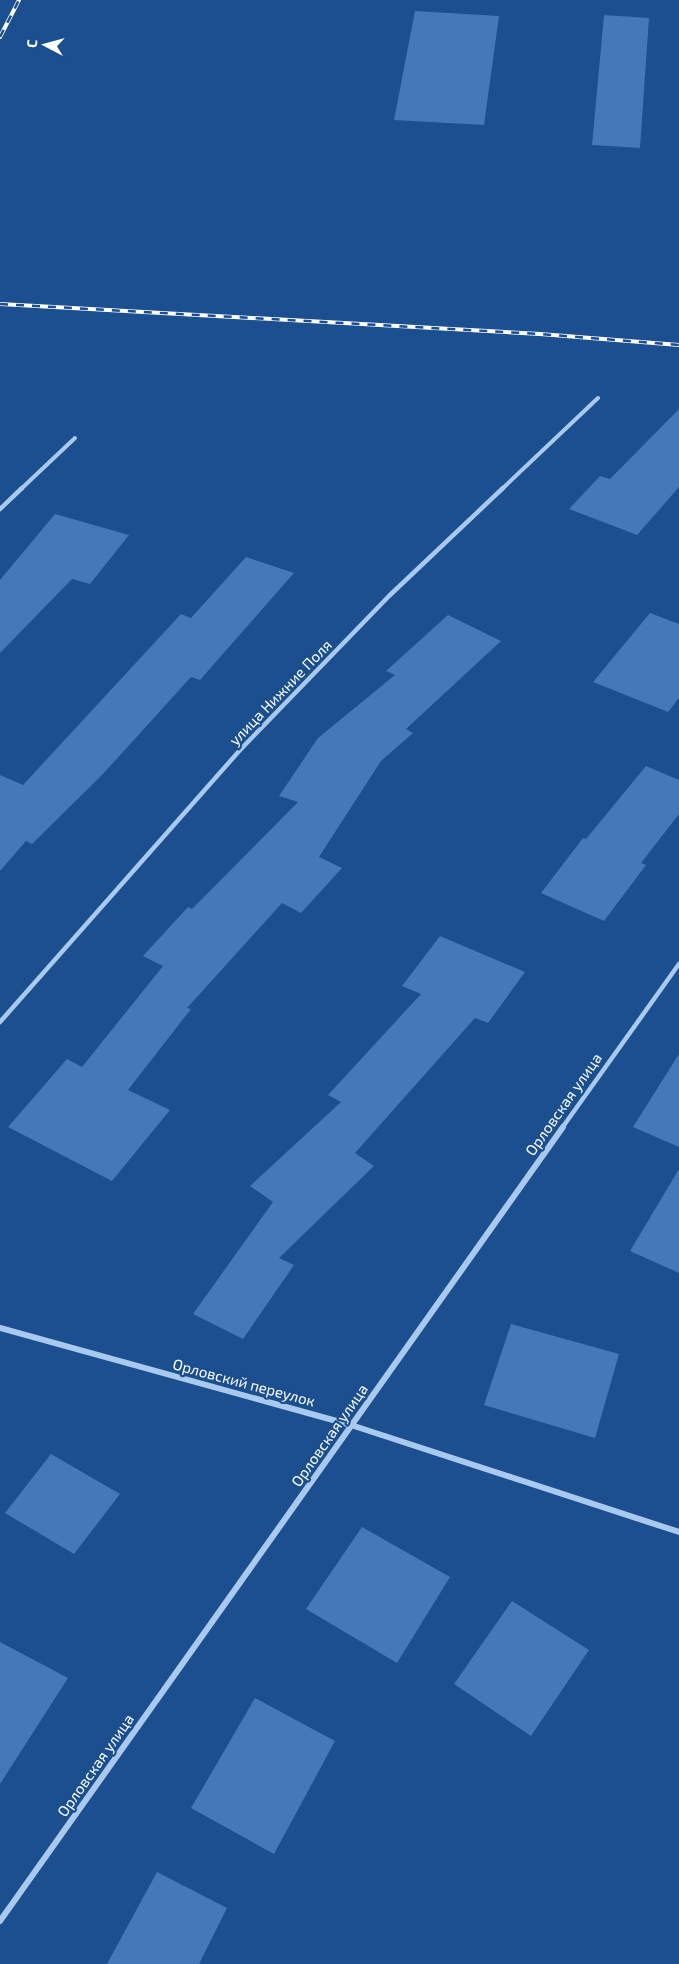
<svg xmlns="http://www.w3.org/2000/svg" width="679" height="1964" font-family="'Exo 2',sans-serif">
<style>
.building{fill:#4478b7}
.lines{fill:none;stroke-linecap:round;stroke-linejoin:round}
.minor-far2{stroke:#a9c9ee;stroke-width:4}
.minor-far1{stroke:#a9c9ee;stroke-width:4.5}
.minor{stroke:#a9c9ee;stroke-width:6}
.rail-casing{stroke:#fff;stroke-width:4}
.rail{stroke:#1b4f8f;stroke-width:2.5;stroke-dasharray:8;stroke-linecap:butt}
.labels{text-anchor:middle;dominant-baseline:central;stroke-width:4.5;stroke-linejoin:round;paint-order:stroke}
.street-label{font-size:15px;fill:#fff;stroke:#1b4f8f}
</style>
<rect width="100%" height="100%" fill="#1b4f8f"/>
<!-- building -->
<g class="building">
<path d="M415 11 499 16 484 125 394 120Z"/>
<path d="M604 15 649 18 640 148 592 145Z"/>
<path d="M679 409V487L637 535 569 509 600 476 610 479Z"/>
<path d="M55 514 129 535 90 584 72 579 0 653V580Z"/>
<path d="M246 557 294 573 200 680 191 677 103 774 32 844 26 841 0 871V775L23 785 181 614 191 618Z"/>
<path d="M650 613 679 624V698L668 712 593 682Z"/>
<path d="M448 615 501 641 406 729 413 733 381 761 319 857 342 868 301 913 282 903 187 1008 191 1009 128 1090 170 1110 112 1181 8 1127 67 1059 82 1067 163 966 143 956 188 907 192 909 298 802 279 796 318 738 395 675 386 671Z"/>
<path d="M646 766 679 780V814L641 863 646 865 604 921 541 893 583 838 586 839Z"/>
<path d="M440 936 525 972 488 1023 475 1018 355 1153 374 1166 279 1258 294 1265 243 1339 193 1314 273 1202 250 1186 341 1102 328 1095 421 994 402 986Z"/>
<path d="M679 1054V1147L633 1127Z"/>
<path d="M679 1169V1273L630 1251Z"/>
<path d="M511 1324 619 1354 595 1438 484 1405Z"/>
<path d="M51 1454 120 1494 74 1554 5 1513Z"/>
<path d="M362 1527 450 1577 397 1663 306 1609Z"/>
<path d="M512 1601 589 1650 531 1736 454 1684Z"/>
<path d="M0 1642 68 1678 0 1784Z"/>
<path d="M255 1698 335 1741 274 1854 191 1808Z"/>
<path d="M157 1872 227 1908 199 1964H107Z"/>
</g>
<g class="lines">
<!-- minor-far2 -->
<g class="minor-far2">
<path d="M21 489 75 438"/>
<path d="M502 489 598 398"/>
</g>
<!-- minor-far1 -->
<g class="minor-far1">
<path d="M0 509 22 488"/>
<path d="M0 1022 240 750 389 596 503 488"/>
<path d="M562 1128 679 964"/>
</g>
<!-- minor -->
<g class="minor">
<path d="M0 1328 351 1425 679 1532"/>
<path d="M0 1921 563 1127"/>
</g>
<!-- rail casing -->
<g class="rail-casing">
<g id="rail">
<path d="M0 37 19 0"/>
<path d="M0 304 540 334 679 345"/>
</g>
</g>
<!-- rail -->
<use href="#rail" class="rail"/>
</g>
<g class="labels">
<!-- street labels -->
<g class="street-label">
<text transform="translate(280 692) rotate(-46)">улица Нижние Поля</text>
<text transform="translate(563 1104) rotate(-55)">Орловская улица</text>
<text transform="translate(244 1382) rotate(15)">Орловский переулок</text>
<text transform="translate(329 1435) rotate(-55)">Орловская улица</text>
<text transform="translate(95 1765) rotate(-55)">Орловская улица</text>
</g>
</g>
<!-- north arrow -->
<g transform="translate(45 45) rotate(276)" stroke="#1b4f8f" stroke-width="4" paint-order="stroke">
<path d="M0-4L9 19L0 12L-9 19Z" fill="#ffffff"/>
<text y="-8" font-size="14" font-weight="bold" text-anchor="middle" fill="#ffffff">С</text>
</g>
</svg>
